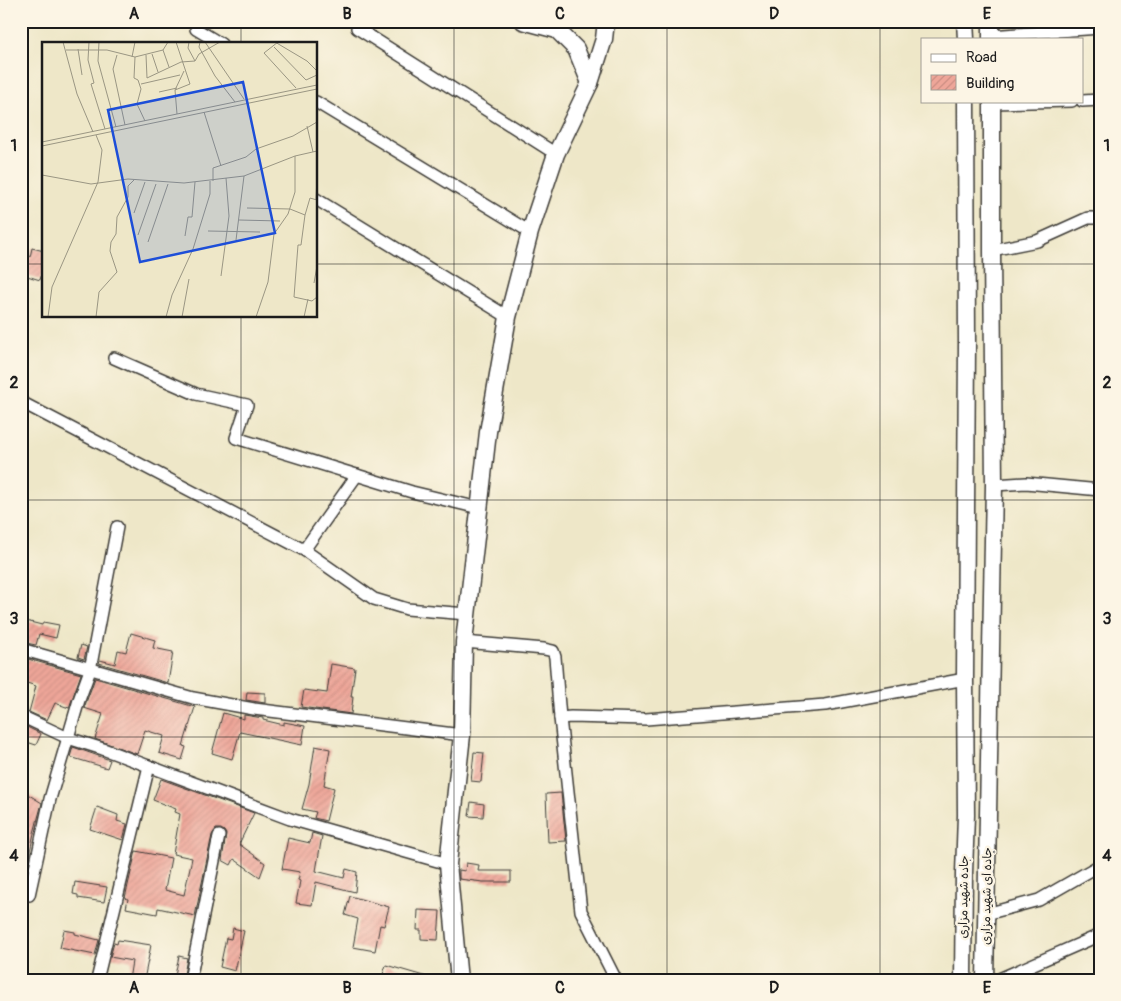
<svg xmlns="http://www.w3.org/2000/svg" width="1121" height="1001" font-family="Pangolin,'Playpen Sans Arabic',sans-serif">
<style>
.building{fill:url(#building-hatch)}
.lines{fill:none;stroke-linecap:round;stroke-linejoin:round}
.street-casing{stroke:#3c3a36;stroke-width:14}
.secondary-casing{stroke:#3c3a36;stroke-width:19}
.street{stroke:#fff;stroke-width:11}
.secondary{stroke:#fff;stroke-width:16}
.grid{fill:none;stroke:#1c1c1c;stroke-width:1;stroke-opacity:0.55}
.labels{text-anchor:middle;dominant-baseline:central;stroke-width:5;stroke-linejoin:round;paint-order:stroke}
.street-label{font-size:12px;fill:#1c1c1c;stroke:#fcf5e5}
.inset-road{fill:none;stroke:#9a9683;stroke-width:1}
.view{fill:#1d4ed8;fill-opacity:0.15;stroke:#1d4ed8;stroke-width:2.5}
.inset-edge{fill:none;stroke:#1c1c1c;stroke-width:2.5}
.neatline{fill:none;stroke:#1c1c1c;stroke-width:2}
.grid-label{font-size:16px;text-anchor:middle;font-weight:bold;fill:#1c1c1c}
</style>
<defs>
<pattern id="building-hatch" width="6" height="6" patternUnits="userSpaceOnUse" patternTransform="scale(1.25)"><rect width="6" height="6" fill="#eea699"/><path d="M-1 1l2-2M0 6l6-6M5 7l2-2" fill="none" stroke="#cc8e83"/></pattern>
</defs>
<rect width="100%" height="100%" fill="#fcf5e5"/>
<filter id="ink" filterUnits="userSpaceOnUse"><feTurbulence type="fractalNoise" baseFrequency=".02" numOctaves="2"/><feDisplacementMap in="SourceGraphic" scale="10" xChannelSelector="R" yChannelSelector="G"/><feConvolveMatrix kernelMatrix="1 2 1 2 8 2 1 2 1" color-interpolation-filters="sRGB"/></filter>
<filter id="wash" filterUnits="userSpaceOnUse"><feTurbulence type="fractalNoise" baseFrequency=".0096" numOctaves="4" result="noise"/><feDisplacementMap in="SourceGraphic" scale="20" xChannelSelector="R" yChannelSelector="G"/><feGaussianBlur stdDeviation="1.12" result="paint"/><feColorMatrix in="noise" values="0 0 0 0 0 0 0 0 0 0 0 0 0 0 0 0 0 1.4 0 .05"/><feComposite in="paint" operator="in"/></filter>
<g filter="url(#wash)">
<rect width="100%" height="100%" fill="#eee7c8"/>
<g id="blocks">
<!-- building -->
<g class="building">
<path d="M32 248 44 251V267L40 280 21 274V254L30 257Z"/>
<path d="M26 621 42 625 43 622 59 625 56 638 39 634 36 645 21 642Z"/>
<path d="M131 633 155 640 153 648 173 652 168 683 99 663 100 660 115 664 118 650 126 652Z"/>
<path d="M81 645 87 647 84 659 78 657Z"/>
<path d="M21 657 81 674 69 708 55 703 47 720 29 712 36 686 21 681Z"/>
<path d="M331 664 355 668 351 697H353L351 714 301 707 304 690 327 693Z"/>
<path d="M95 678 195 707 183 746 186 747 182 760 159 753 164 736 145 730 137 754 95 739 103 714 84 708Z"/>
<path d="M247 692 265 693V703L246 700Z"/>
<path d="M223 713 244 719V715L263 718V720L284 725V722L305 726 302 745 240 732 232 759 212 753Z"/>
<path d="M21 724 41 734 36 745 21 740Z"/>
<path d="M315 746 330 749 324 785 334 788 326 821 314 818 316 812 302 809 309 784Z"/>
<path d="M73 747 110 760 107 768 70 757Z"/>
<path d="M474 752 484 753 481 782 471 781Z"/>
<path d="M161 779 254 813 239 844 265 863 260 877 234 859 231 865 222 860 226 834 224 831 221 829H216L212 835 195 916 158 908 157 914 126 908 128 899 125 898 136 851 171 858 165 890 184 895 192 858 173 854 180 814 175 812 176 809 153 800Z"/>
<path d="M21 790 42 803 34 833 26 869 21 868Z"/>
<path d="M561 793 566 841 548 842 546 794Z"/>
<path d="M471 802 484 804 483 817 469 816Z"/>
<path d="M97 807 118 815 117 821 127 824 123 840 90 829Z"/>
<path d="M312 833 322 836 316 871 344 878 346 869 357 872 355 892 316 882 312 905 296 903 300 881 298 880 300 872 282 869 288 838 310 843Z"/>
<path d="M466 863 479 865 478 871H511V882H483L459 879V870L465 871Z"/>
<path d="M75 882 107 887 104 902 78 898V895L73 894Z"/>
<path d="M350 896 389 907 384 926 380 925 375 951 353 947 358 919 345 915Z"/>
<path d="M418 910 440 911 438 940 421 939V930H417Z"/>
<path d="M233 928 244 931 235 971 220 967 226 938 231 939Z"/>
<path d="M64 930 75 932V934L99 940 95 955 60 948Z"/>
<path d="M118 940 151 945 144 980H129L132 961 110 957 114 943 117 944Z"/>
<path d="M179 956 187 958 183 980H174Z"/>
<path d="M386 965 427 977 426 980H381Z"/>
</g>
</g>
</g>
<g filter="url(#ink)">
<use href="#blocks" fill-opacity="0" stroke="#3c3a36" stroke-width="1"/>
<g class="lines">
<!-- street casing -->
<g class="street-casing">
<g id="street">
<path d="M357 28 556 154"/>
<path d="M196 29 221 44"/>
<path d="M991 36 1100 28"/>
<path d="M1082 101 1100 100"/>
<path d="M316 102 530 232"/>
<path d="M992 103 1072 101"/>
<path d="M316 199 508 317"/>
<path d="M992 250 1037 241 1088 218H1100"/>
<path d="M114 358 196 394 247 405 236 438 412 492 479 508"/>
<path d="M21 402 304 550 374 599 407 609 467 614"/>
<path d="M994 485 1026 483 1100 490"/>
<path d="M304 550 357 475"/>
<path d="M464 642 544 649 553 651 555 657 560 718 581 911 616 980"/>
<path d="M21 649 193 698 254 709 462 735"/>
<path d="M21 716 68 738 103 749 290 819 448 864"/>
<path d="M560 718 571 717 646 719 825 705 965 679"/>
<path d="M29 895 50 799 79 700 90 670 117 527"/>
<path d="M986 914 1039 900 1100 865"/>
<path d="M97 980 149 766"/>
<path d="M190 980 219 836"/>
<path d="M997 980 1100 935"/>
</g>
</g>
<!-- secondary casing -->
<g class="secondary-casing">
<g id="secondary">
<path d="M523 21 557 30 576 49 590 83"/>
<path d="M965 21 966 39"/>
<path d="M991 21V39"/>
<path d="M459 980 458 970 448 864 462 735 464 642 488 432 508 317 530 232 556 154 590 83 604 39 606 21"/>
<path d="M963 980 964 873 966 815 965 679 967 343 966 101"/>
<path d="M985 980 994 485 992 250V101"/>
</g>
</g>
<!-- street -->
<use href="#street" class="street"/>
<!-- secondary -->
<use href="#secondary" class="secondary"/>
</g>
</g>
<!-- grid -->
<path class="grid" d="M241 21V44M454 21V980M667 21V980M880 21V980M21 264H44M316 264H1100M241 316V980M21 500H1100M21 737H1100"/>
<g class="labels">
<!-- street labels -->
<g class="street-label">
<text transform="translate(987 896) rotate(-89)">جاده ای شهید مزاری</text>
<text transform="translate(964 897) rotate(-89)">جاده شهید مزاری</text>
</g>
</g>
<!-- overview -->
<g transform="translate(42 42)">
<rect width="275" height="275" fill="#eee7c8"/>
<path class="inset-road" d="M21 0 35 52 51 90M47 0 46 18 52 41 49 42 63 87M57 0 56 19 74 85M147 0 146 6 153 19M158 0 157 5 173 34 193 60M163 0 202 57M233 0 265 19 275 29M236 0 222 11 254 46M232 5 264 38 275 33M36 7 40 33M24 8H65L93 15 121 8 126 0M121 8 127 25M110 12 116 30M75 13 71 27 83 83M104 13 105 36 139 20 153 19 157 12 178 0M90 15 93 0M93 15 92 36 96 38 99 47 95 62 103 79M99 42 138 33M133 48 148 42 134 0M117 50 135 46M162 70 179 124M135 72 133 48 142 29M265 84 271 110M0 100 275 43M0 104 275 47M0 133 49 142 86 137 142 141 202 134 253 114 275 109M171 139V126L204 115 214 107 251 94 275 80M274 157 275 135M275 158 268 156 263 173 259 203H256L252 255 270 259 275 255M205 166 248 167 263 173M92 171 103 140M197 178 238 179M166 189 218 190M96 193 114 142M143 194 146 175H150L153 140M194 198 202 134M106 200 126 142M179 234 187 174 184 136M272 241 275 224M6 275 10 245 56 140 60 108 54 93M54 275 57 250 75 230 68 209 69 200 74 192 75 175 86 155V144L92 138M124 275 130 253 151 207 168 152V139M140 275 147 237M214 275 226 240 232 192 246 172 253 150V114M262 275 266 257"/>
<path class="view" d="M201 40 233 191 98 220 66 68Z"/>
<rect width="275" height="275" class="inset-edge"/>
</g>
<!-- margin -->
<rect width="1121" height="1001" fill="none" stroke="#fcf5e5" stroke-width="55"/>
<!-- legend -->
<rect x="921" y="38" width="162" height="65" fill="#fcf5e5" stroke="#a29e95"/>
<rect x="931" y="54" width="25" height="8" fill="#ffffff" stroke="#a29e95"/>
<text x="966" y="62" font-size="15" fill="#1c1c1c">Road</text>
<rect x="931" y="75" width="25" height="15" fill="url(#building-hatch)" stroke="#a29e95"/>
<text x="966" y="88" font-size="15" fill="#1c1c1c">Building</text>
<rect x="28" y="28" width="1066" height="946" class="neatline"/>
<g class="grid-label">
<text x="134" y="19">A</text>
<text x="347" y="19">B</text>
<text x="560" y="19">C</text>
<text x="774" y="19">D</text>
<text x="987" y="19">E</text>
<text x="14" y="151">1</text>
<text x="1107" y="151">1</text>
<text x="14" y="388">2</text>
<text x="1107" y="388">2</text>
<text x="14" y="624">3</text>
<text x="1107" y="624">3</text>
<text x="14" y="861">4</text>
<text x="1107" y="861">4</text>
<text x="134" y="993">A</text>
<text x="347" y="993">B</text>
<text x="560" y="993">C</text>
<text x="774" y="993">D</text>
<text x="987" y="993">E</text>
</g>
</svg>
